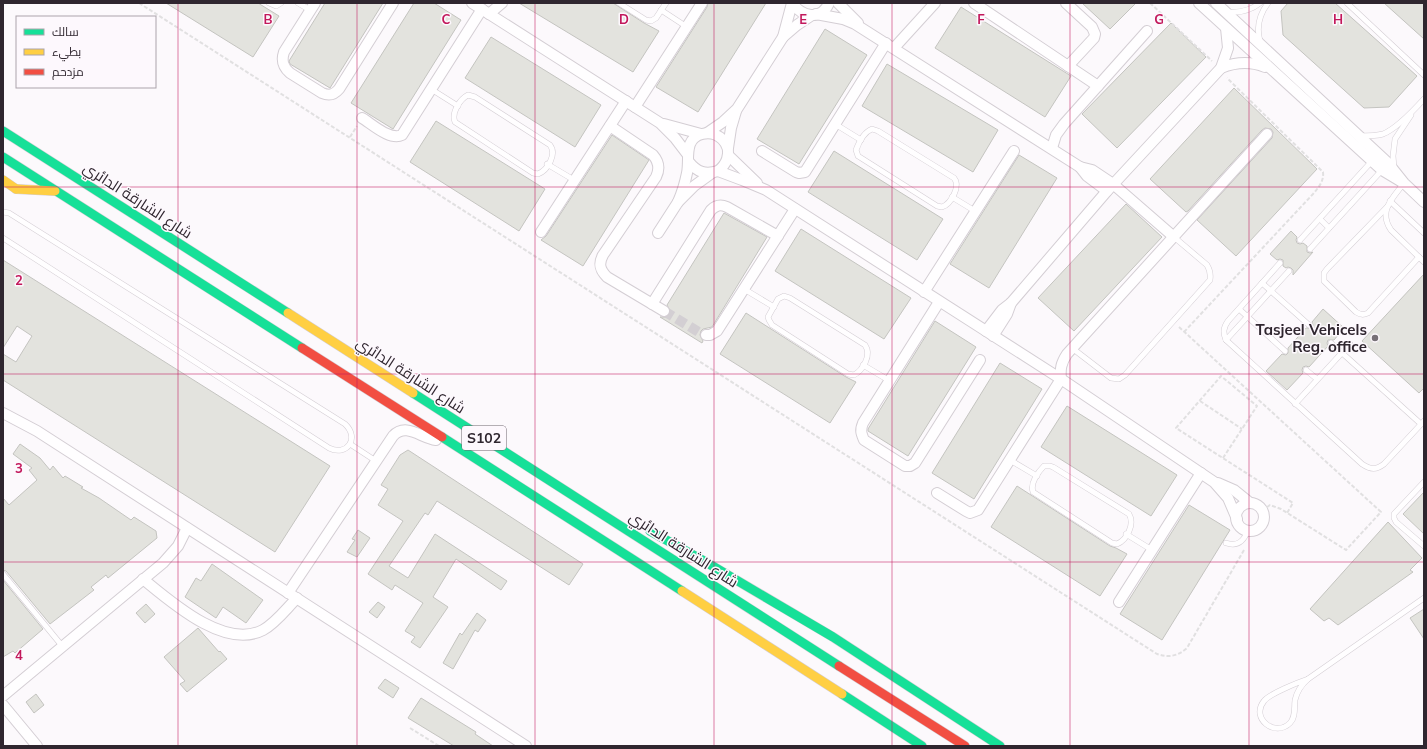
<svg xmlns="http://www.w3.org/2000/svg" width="1427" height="749" font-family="Mulish,Cairo,sans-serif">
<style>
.building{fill:#e3e3de;stroke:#c4c4c0}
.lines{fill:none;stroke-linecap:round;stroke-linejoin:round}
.street-tunnel{stroke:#d3cfd3;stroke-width:10;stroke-dasharray:10 5;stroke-linecap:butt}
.lane-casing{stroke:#d4ced4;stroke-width:6}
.street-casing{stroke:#d4ced4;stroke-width:12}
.fast-casing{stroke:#d4ced4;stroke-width:10}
.slow-casing{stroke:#d4ced4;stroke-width:10}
.jam-casing{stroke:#d4ced4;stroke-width:10}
.path{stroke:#e1e0e1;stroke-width:2;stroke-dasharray:4 2;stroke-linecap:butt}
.lane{stroke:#fffeff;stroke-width:5}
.street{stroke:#fffeff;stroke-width:10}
.fast{stroke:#16e098;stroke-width:9}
.slow{stroke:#ffcf43;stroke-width:9}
.jam{stroke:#f24e42;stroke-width:9}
.grid{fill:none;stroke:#c2185b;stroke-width:1;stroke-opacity:0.55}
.poi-dot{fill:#777077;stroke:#fdf8fd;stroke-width:1.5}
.labels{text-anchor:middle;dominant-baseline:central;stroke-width:3;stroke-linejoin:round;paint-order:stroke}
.shield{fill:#fdf8fd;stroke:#6d656d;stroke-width:1}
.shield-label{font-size:14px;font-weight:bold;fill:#2f262f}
.street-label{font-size:15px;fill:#2f262f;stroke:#fdf8fd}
.poi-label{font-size:15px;font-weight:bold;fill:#2f262f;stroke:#fdf8fd;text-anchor:end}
.grid-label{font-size:13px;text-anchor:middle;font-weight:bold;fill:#c2185b;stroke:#fdf8fd;stroke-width:3;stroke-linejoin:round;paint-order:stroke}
</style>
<rect width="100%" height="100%" fill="#fcf9fc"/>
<!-- building -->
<g class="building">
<path d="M166 3H258L279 16 253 57Z"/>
<path d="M325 3H383L330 88 290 64 289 61Z"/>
<path d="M414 3H434L461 20 393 129 351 103Z"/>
<path d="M519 3H613L644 23 659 31 633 72Z"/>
<path d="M708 3H766L698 112 656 87 707 7Z"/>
<path d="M1082 3H1136L1110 29Z"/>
<path d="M1288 3H1335L1417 76 1389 107 1364 108 1283 35 1281 11Z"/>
<path d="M1384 3H1424V39Z"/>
<path d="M961 7 1071 76 1045 117 935 48Z"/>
<path d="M1171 23 1206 57 1117 148 1082 114Z"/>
<path d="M825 29 867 55 799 164 757 139Z"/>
<path d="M491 37 601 105 575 147 465 78Z"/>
<path d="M887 64 998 130 973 172 862 106Z"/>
<path d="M1234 88 1317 169 1236 256 1197 220 1272 138 1273 132 1271 129 1265 128 1262 130 1188 211 1186 212 1150 179Z"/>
<path d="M436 121 545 189 519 231 410 162Z"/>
<path d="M612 135 649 160 583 266 541 240 546 236Z"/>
<path d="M834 151 943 219 917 260 808 192Z"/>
<path d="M1019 155 1057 178 989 288 950 264Z"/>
<path d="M1126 204 1162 237 1074 331 1038 298Z"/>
<path d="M724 213 767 237 712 327 703 329 701 331 700 335 703 341 702 343 660 317H667L669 315 670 311 667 305Z"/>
<path d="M801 229 911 298 884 339 775 271Z"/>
<path d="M1291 231 1297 237 1296 240 1297 243 1300 244 1303 243 1307 246V252L1310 253 1313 252 1293 275V270L1291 268 1288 267 1286 268 1283 266V260L1280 259 1277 260 1270 254Z"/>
<path d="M3 260 330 466 275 552 3 380V354L16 362 32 336 17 326 3 348Z"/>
<path d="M1424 274V388L1419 393 1362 341Z"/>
<path d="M1323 309 1344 328 1334 340H1328L1327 343 1328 346 1309 367 1306 366 1303 367 1302 370 1303 373 1287 390 1266 371 1282 354 1286 355 1288 353V348L1306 328H1312L1313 325 1312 322Z"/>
<path d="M746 313 846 377 856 382 830 423 720 354Z"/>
<path d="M935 321 976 347 908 456 868 431V429Z"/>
<path d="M1000 363 1042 389 974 499 932 473Z"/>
<path d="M1067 406 1177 475 1151 516 1041 447Z"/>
<path d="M20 444 40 458 50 470 53 466 63 478 65 476 83 487 81 488 99 498 131 520 134 517 156 531 157 538 108 578 106 575 91 587 94 590 50 624 6 571 3 570V498L9 505 37 480 29 470 32 468 13 454Z"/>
<path d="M408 450 583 564 569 585 437 501 428 515 425 513 389 566 408 578 435 534 507 581 501 590 456 559 433 597 448 607 420 648 411 642 415 637 405 631 423 603 395 585 392 590 368 574 403 521 378 505 388 489 381 485 400 455Z"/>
<path d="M1017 486 1110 546 1116 548 1127 554 1100 596 991 527Z"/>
<path d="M1424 492V534L1403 514Z"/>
<path d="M1189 505 1230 530 1162 640 1120 614Z"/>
<path d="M1388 522 1422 558 1410 570 1413 572 1338 625 1329 618 1324 621 1310 609Z"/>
<path d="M358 530 370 538 357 557 347 552 355 540 352 539Z"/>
<path d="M212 564 263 600 246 623 223 607 216 618 185 597 196 578 201 581Z"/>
<path d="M3 580 43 629 15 653 13 651 3 657Z"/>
<path d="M378 602 385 607 377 618 369 612Z"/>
<path d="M146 604 155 614 145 623 136 613Z"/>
<path d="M1424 609V639L1410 618Z"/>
<path d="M477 613 486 620 478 632 475 630 453 669 443 663 460 633 462 635Z"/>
<path d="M198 628 219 652 220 651 227 659 187 692 180 684 185 681 164 657Z"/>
<path d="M385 679 399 688 393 698 378 688Z"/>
<path d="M36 694 44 705 34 713 26 702Z"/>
<path d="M421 698 476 732 475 734 493 746H454L408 718Z"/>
</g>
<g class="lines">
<!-- street-tunnel -->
<path class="street-tunnel" d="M664 311 702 334 706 335"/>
<!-- lane casing -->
<g class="lane-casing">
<g id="lane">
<path d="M269 3 276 6 281 3"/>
<path d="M298 3 310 10"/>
<path d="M619 3 646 20 651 21 656 18 666 3"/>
<path d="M1347 3 1424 75"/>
<path d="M661 10 687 27"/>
<path d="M1228 12C1240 13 1250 11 1260 3"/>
<path d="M1260 41C1256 27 1259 15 1268 3"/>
<path d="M431 89 458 106"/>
<path d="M468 95 475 97 550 145C557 154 548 170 538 174L533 173 455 122C451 113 460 99 468 95Z"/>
<path d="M835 124 861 140"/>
<path d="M872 129 878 131 954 178C961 186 951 204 942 207L937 206 858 156 856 150C859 142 864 132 872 129Z"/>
<path d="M1360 136C1368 136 1376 136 1383 134 1396 129 1414 110 1424 99"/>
<path d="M547 164 574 180"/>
<path d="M1394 168 1393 156 1395 139 1411 115"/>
<path d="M1404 183C1392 199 1378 211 1391 230L1424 262"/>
<path d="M952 197 975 211"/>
<path d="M1390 201 1424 233"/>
<path d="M1388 206 1327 269 1324 273V281L1356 312C1361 315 1363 315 1368 313L1419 257"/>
<path d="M3 212 9 213 345 424C360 438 347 457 329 448L3 238"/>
<path d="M1320 219 1329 228"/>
<path d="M1300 240 1372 161"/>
<path d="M1310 249 1382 170"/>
<path d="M1280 263 1228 321C1223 328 1223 333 1226 340L1362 464C1371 470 1376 470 1384 464L1424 421"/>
<path d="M1262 283 1309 325"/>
<path d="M744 289 774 307"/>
<path d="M784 296 790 298 865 345C872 355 863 370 854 375L848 374 772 325 769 320 768 317 778 299Z"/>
<path d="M1239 309 1285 351"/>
<path d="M1226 340 1289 271"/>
<path d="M1331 343 1421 424"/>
<path d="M1072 348 1111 378 1119 379 1125 375 1210 280C1211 274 1210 270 1207 265L1174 237"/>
<path d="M863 365 890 381"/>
<path d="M1306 370 1317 379"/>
<path d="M1295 404 1350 344"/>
<path d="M350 444 376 461"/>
<path d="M1010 460 1037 476"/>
<path d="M1044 466H1050L1053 467 1129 514C1135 524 1127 540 1117 544L1112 543 1033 492C1030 483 1038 472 1044 466Z"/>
<path d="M1424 482 1394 514V518L1396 522 1424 546"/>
<path d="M1126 534 1152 550"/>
<path d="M1226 543C1238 547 1244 541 1248 530"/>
<path d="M3 574 63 647"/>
<path d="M1308 679C1301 685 1297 691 1295 700 1294 708 1296 717 1290 723 1275 738 1250 718 1264 701 1269 694 1299 682 1308 679Z"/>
<path d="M1308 679 1424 598"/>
</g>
</g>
<!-- street casing -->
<g class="street-casing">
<g id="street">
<path d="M315 3 284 52C281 61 283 67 290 73L322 93C329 96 334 95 339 89L393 3"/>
<path d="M472 3 660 123 675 138 688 155"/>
<path d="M792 3C802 17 821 21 829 3"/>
<path d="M838 3 858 23"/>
<path d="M974 3 1098 86"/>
<path d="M1066 3 1092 27 1095 34 1094 38 1068 66"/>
<path d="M1199 3 1382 170 1402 182"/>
<path d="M1216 3 1388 163 1404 183 1424 202"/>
<path d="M489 14 502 3"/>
<path d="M816 14 843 19 855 24 1080 167 1092 170 1113 184 1174 237"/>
<path d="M783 37 797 25 812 15"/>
<path d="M894 48 935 3"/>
<path d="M1221 68C1236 62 1250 61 1265 67"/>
<path d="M635 107 702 3"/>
<path d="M362 118C372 124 390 141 402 135L482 9"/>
<path d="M664 124 701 134"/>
<path d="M610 126 653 155C659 162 660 169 656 177L603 255C598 264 600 270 607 277L664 311"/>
<path d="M707 133 723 122 737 109 783 37 792 3"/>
<path d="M728 148 731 128 736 111"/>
<path d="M1052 148 1056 135 1064 124 1147 31"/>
<path d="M762 151 796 172 799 173 805 172 886 43"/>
<path d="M728 155 757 183"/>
<path d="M1080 167 1087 176 1107 191"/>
<path d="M718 171 742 180 766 190 1061 379 1214 482 1228 498 1237 519"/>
<path d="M678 202C682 193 685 183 687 173 690 159 683 139 702 134 718 130 732 144 727 159 725 165 722 168 718 171 705 175 697 172 689 162"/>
<path d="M541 232 626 101"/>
<path d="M658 233 678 202 694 186 712 173"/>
<path d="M924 292 1014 151"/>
<path d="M939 302 863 423C860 430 861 433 864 440L905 466H910L915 463 980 360"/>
<path d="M652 304 711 210C716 205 720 204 727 207L778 236"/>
<path d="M986 331 1002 310 1011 303 1107 191 1221 68 1228 48 1226 28"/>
<path d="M706 335H710L717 331 795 209"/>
<path d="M993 336 1007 314 1011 303"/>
<path d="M3 413 37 431 526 746"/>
<path d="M1218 483 1234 490 1250 503"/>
<path d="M937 493 966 511 970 513 978 510 1061 379C1060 369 1061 363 1067 354L1267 134"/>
<circle cx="1250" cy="517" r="14"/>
<path d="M143 579C171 602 225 650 263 630 276 623 286 609 297 598"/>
<path d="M288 593 393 436C406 422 421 438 436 440"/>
<path d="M1119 602 1201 473"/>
<path d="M3 696 163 563 178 546 187 528"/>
<path d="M3 705 37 746"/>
</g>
</g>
<!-- fast casing -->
<g class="fast-casing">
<g id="fast">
<path d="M3 131 288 313"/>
<path d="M3 157 302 348"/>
<path d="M413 393 839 666"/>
<path d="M442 437 682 591"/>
<path d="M650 531 704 561 833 637 1000 746"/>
<path d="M842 694 922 746"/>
</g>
</g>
<!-- slow casing -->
<g class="slow-casing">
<g id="slow">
<path d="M3 180 16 189"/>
<path d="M16 189 55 191"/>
<path d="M288 313 413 393"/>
<path d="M682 591 842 694"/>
</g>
</g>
<!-- jam casing -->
<g class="jam-casing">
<g id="jam">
<path d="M302 348 442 437"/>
<path d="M839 666 965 746"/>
</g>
</g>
<!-- path -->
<g class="path">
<path d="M139 3 1157 654C1169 658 1178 656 1187 648L1244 550"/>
<path d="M1150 3 1212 61"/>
<path d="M350 137 357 126"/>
<path d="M1179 327 1381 512 1346 550 1281 509 1270 505 1263 510"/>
<path d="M1184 332 1313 194C1319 187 1324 181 1323 172L1227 78"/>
<path d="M1200 401 1242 429"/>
<path d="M1223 458 1257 406 1221 376 1176 428 1293 503 1287 513"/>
<path d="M410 728 439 746"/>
</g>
<!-- lane -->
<use href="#lane" class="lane"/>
<!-- street -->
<use href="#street" class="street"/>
<!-- fast -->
<use href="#fast" class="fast"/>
<!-- slow -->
<use href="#slow" class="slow"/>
<!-- jam -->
<use href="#jam" class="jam"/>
</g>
<!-- grid -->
<path class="grid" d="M178 3V746M357 3V746M535 3V746M714 3V746M892 3V746M1070 3V746M1249 3V746M3 187H1424M3 374H1424M3 562H1424"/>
<!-- markers -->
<circle class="poi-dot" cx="1375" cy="338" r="4"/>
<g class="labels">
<!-- shield labels -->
<rect class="shield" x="462" y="426" width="44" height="24" rx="3"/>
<g class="shield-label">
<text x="484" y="438">S102</text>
</g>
<!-- street labels -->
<g class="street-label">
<text transform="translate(138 200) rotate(33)">شارع الشارقة الدائري</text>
<text transform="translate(411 375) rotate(33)">شارع الشارقة الدائري</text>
<text transform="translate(684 549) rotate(33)">شارع الشارقة الدائري</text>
</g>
<!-- poi labels -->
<g class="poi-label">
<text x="1367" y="329">Tasjeel Vehicels<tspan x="1367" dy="17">Reg. office</tspan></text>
</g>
</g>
<g class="grid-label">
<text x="268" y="24">B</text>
<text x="446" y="24">C</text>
<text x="624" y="24">D</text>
<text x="803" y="24">E</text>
<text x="981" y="24">F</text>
<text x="1159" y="24">G</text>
<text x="1338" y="24">H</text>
<text x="19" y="285">2</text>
<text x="19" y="473">3</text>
<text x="19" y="660">4</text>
</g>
<!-- border -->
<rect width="1427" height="749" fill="none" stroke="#2f262f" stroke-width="8"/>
<!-- legend -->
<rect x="16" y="16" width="140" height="72" fill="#fdf8fd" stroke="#aba4ab"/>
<rect x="24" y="29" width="20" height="6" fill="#16e098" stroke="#aba4ab"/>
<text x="52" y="36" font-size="12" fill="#2f262f">سالك</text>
<rect x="24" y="49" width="20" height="6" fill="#ffcf43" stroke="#aba4ab"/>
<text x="52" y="56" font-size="12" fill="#2f262f">بطيء</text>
<rect x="24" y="69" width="20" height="6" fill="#f24e42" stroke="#aba4ab"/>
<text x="52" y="76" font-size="12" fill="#2f262f">مزدحم</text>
</svg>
